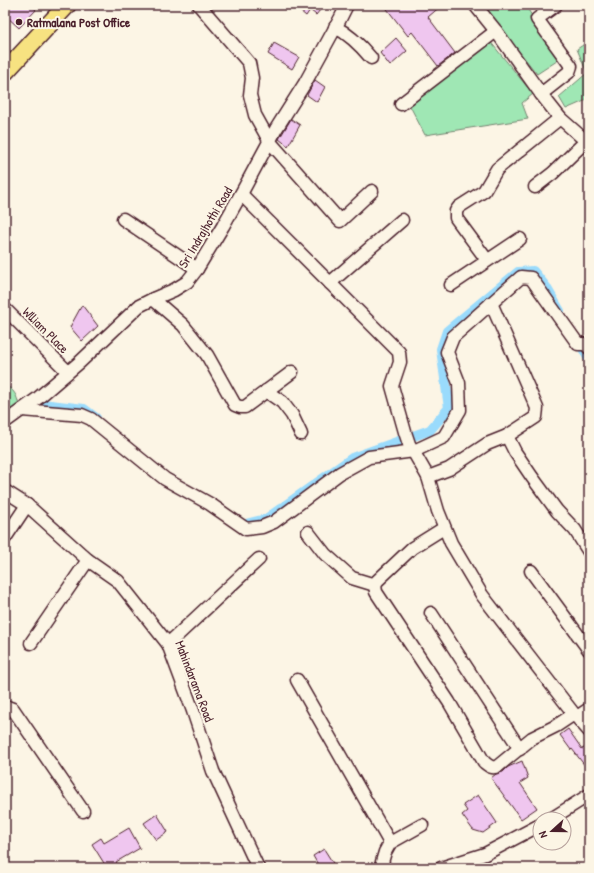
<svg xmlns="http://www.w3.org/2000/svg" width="594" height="873" font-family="'Patrick Hand',sans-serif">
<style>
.green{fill:#9fe7b4;stroke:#748370}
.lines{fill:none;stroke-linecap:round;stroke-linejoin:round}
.canal{stroke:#9adbfc;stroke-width:10}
.building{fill:#efc6ef;stroke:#4a1f2b}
.minor-casing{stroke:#4a1f2b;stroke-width:15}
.highway-casing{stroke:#4a1f2b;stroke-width:20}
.minor{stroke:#fcf5e5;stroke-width:12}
.highway{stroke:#f7e281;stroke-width:17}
.poi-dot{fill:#4a1f2b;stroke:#fcf5e5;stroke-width:1.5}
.labels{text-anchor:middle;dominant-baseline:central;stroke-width:4;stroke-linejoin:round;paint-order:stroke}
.poi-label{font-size:13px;font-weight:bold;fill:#4a1f2b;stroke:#fcf5e5;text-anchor:start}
.street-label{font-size:13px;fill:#4a1f2b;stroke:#fcf5e5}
</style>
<rect width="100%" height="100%" fill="#fcf5e5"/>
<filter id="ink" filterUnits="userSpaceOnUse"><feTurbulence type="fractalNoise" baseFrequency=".025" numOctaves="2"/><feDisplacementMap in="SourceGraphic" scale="8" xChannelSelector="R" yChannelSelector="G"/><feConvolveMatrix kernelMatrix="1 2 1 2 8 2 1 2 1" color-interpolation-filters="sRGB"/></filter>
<g filter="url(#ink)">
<!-- green -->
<g class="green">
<path d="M488 5H525L560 59 537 74 484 7Z"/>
<path d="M489 40 533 94 522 103 528 119 425 135 410 106Z"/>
<path d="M589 41V99L566 109 559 97 587 73 577 49Z"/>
<path d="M5 385C14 390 17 395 19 406L5 417Z"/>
</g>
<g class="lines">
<!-- canal -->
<g class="canal">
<path d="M579 342 589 359"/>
<path d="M42 404 84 409 96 418"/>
<path d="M241 524 242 525 266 519 352 458 430 430 449 408 441 349 447 331 518 272 533 271 546 287 560 311"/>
</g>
</g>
<!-- building -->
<g class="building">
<path d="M5 5H31L36 10 19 28 5 15Z"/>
<path d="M293 5H324L316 15 310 10 306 16Z"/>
<path d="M384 5H442L428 17 455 53 438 66 412 32 408 36Z"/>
<path d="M396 38 407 51 390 66 380 53Z"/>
<path d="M274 43 299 57 292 69 268 54Z"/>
<path d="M315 80 325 87 317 102 307 95Z"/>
<path d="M291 119 300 125 288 146 279 139Z"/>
<path d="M82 305 98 326 82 341 70 327Z"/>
<path d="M568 729 582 749 586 747 589 751V771L572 749 571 750 560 735Z"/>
<path d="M522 761 528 778 520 783 537 808 521 819 491 778 496 774 503 772 508 767Z"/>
<path d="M478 795 497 823 483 833 473 830 462 815 467 811 463 805Z"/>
<path d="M157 814 168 832 156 840 144 823Z"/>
<path d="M129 828 140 848 116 862 120 868H107L92 844 101 838 104 843Z"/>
<path d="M324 849 336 868H320L313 856Z"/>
</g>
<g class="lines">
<!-- minor casing -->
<g class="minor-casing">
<g id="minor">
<path d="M199 5 249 63 252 78 250 95 255 115 270 142 340 221 372 191"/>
<path d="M475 5 496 31 541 94 560 118 586 141 589 143"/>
<path d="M335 27C349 34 361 46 371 58"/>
<path d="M541 94 569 72 571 66 537 19 556 5"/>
<path d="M401 104 496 31"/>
<path d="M535 187 553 173 586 141"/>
<path d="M241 194 399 352 400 362 392 386 405 432 409 444 428 477 438 511 451 543 482 595 574 714 589 731"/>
<path d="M123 219 197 269"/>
<path d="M487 260 456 218V211L459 207 484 191 497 169 560 118"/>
<path d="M330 283 402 220"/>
<path d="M451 285 520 239"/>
<path d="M153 299 183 325 207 355 235 405 240 407H245L292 372"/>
<path d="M491 303 537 408 536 417 507 436"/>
<path d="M5 309 68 372"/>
<path d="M266 391 282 402 292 415 301 434"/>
<path d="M22 410 82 415 91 419 165 479 210 504 246 529 262 527 274 522 340 473 369 457 414 451 444 437 460 410 459 383 447 352 453 337 521 277 531 278 578 344H586L589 348"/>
<path d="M5 422 38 398 80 362 139 306 153 299 174 290 187 282 197 269 223 226 241 194 276 129 305 83 340 19 347 5"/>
<path d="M428 477 449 469 487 444 507 436 515 452 532 477 557 511 575 530 589 552"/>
<path d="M5 491 27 505 88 560 118 581 168 644 193 711 213 771 258 868"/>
<path d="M444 528 412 548 377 581 375 585 376 592 449 702 484 762C489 766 492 769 498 766L532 738 556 726 574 714"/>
<path d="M308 532 325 554 352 578 375 585"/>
<path d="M5 538 27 505"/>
<path d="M531 571 589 650"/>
<path d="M431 613 520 749"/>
<path d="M31 643 88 560"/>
<path d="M168 644 259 559"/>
<path d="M297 680 390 843"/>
<path d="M5 706 13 709 83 811"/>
<path d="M577 717 589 709"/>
<path d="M551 819 589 795"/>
<path d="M385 868 382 862 385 852 390 843 422 825"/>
<path d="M441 868 485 854 540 825"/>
</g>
</g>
<!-- highway casing -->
<g class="highway-casing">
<path id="highway" d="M5 72 67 5"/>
</g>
<!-- minor -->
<use href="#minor" class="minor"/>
<!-- highway -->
<use href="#highway" class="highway"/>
</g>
</g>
<!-- markers -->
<circle class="poi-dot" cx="19" cy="22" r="4"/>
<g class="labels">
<!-- poi labels -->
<g class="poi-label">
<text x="27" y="22">Ratmalana Post Office</text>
</g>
<!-- street labels -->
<g class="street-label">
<text transform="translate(205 227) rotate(-59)">Sri Indrajhothi Road</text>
<text transform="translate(46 330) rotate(45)">Wlliam Place</text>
<text transform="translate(195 681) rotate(69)">Mahindarama Road</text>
</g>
</g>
<!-- margin -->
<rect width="594" height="873" fill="none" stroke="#fcf5e5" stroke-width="20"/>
<rect x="10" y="10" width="574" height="853" fill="none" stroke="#4a1f2b" stroke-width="1.5" filter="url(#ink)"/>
<!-- north arrow -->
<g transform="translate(552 831) rotate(249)"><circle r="19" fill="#fcf5e5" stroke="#b59f9b"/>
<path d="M0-3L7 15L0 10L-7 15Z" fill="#4a1f2b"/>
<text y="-6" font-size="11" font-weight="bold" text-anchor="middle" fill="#4a1f2b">N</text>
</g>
</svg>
